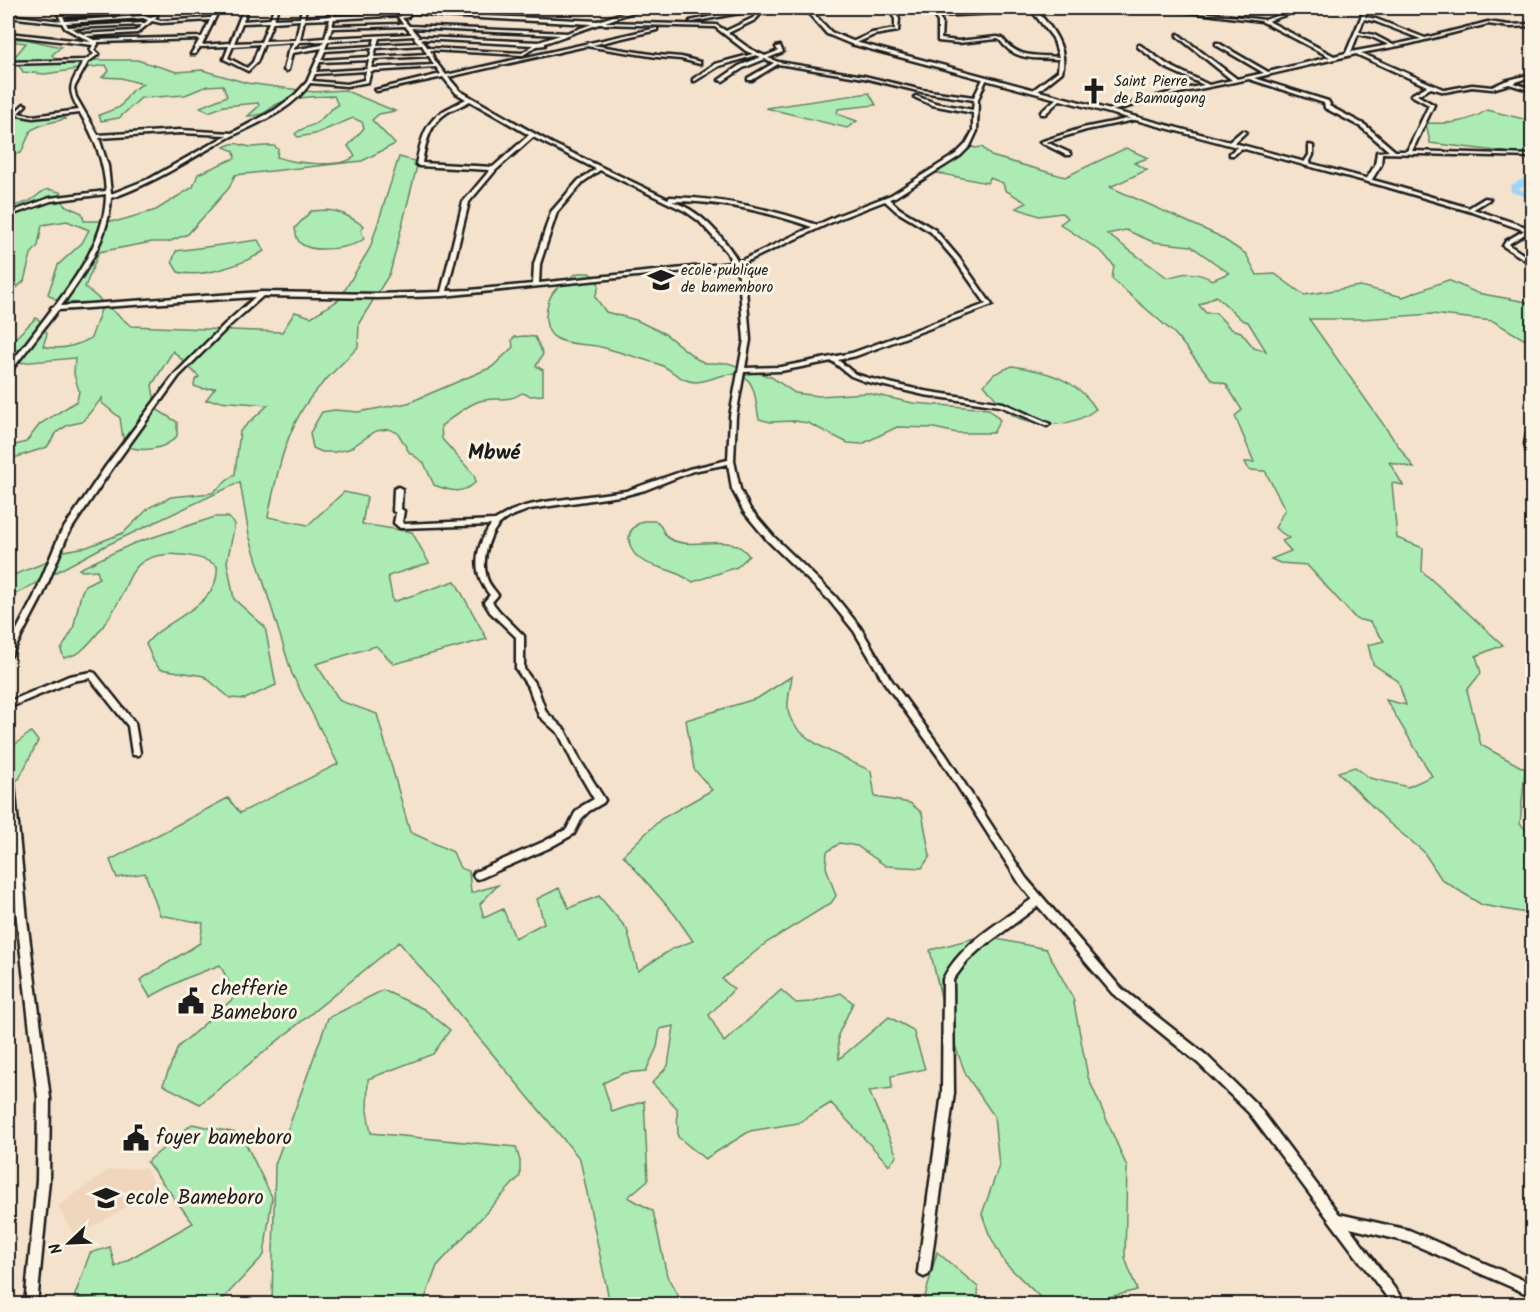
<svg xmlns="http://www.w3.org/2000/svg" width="1540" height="1312" font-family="Kalam,sans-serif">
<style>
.built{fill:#efd5bb}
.green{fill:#acecb4;stroke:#648468;stroke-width:1.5;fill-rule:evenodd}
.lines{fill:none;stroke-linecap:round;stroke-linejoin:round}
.river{fill:#9dd4fc;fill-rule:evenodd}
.minor-casing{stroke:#1c1c1c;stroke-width:5}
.major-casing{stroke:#1c1c1c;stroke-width:5}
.minor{fill:#fcf5e5;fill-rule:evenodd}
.major{fill:#fcf5e5;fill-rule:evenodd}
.labels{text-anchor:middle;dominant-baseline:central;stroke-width:6;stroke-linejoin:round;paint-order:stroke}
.far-poi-label{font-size:15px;fill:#1c1c1c;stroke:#fcf5e5;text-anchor:start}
.quarter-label{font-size:21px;font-weight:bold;fill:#1c1c1c;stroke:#fcf5e5}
.near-poi-label{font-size:21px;fill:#1c1c1c;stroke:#fcf5e5;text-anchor:start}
</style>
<rect width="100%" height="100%" fill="#f4e2cc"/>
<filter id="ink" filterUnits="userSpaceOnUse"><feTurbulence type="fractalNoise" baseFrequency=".0167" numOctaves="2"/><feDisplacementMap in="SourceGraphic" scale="12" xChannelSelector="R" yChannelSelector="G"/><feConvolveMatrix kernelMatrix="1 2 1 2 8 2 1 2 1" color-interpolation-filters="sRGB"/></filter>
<g filter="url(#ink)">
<!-- built -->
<path class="built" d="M145 1168 157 1189 75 1237 58 1206 109 1170Z"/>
<!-- green -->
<g class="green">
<path d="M8 39H25L61 47 52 55 57 60H137L177 72 202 70 247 83 314 92 344 90 395 111 379 114 372 120 395 144 362 161 235 175 229 188 188 234 168 242H152L99 252 85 287 131 326 282 332 295 312 311 317 339 300 370 248 399 157 418 162 390 273 359 323 358 347C342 364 324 380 310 398 285 431 276 478 268 517L308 525 344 492 367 497 362 524 412 532 429 563 388 576 393 602 455 581 487 639 394 664 376 646 316 664 340 701 377 714 410 832 453 852 460 868 469 871 471 893 498 885 480 904 484 918 503 909 515 938 544 923 537 899 559 888 569 908 599 896 627 929 638 971 672 949 693 941 675 915 623 855 661 819 712 790 694 769 686 720 758 698 792 676C791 686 787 699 788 709 790 739 847 759 871 771L875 797 910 803 922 813 930 856 922 868 886 866 857 846 840 843 827 852 826 867 836 896 831 903 766 943 722 979 734 989 709 1015 724 1042 781 990 796 1003 810 1002 841 993 853 1003 838 1035 839 1059 889 1017 913 1030 925 1069 891 1076 892 1088 869 1091 897 1156 889 1165 831 1103 798 1123 750 1131 705 1159 678 1137 677 1108 652 1083 668 1066 674 1026 660 1029 657 1047 646 1071 624 1073 603 1083 612 1112 644 1101 648 1180 628 1197 653 1211 667 1276 683 1304H610L580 1159 399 942 200 1104 163 1085 178 1047 236 996 220 965 184 979 150 997 140 980 200 943 203 923 160 915 145 873 117 878 110 860 228 798 240 813 338 764 292 674 249 535 240 482 105 546 8 598V577L42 564 58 552 87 547 123 533 150 507 171 497 212 493 235 474 240 431 268 405 206 400 215 388 203 389 194 386 195 380 199 377 173 351 152 385 156 409 177 422V436C165 450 141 453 124 445L120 418 102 403V398L82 422 68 425 57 432 47 447 8 460V447L26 442 40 424 77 401 79 391 74 374 75 358 8 364V345L36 318 43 323 47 334 43 346C59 351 76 346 91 338L101 310 97 305 58 301 48 294 58 265 82 243 89 230 67 221 42 225 38 246 31 254 24 281 8 296V208C15 205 25 204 31 200 46 190 43 186 62 193L64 205 82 213 84 221H118L156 210 193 187 198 174 235 158 234 151 224 147C239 139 240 147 253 147 260 147 267 145 274 146L278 149 277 157C293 163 343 169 355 156L348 146 364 128 362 122 353 118 315 134 298 137 295 134C302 127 311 127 318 122 326 116 325 112 338 105L334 96C318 96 298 97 282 102 267 107 271 115 248 116L259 106 258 103 224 106 209 112 200 107 227 96 223 85 207 86 185 95 141 98 119 118 101 121 99 115 120 107 132 90 143 84 121 78 102 77 109 71 106 65 45 74 23 72 20 67 12 63V60L26 43 8 41Z"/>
<path d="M869 93 876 105 838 109 837 114 857 121 847 128 766 108Z"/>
<path d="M1487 110 1532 121V161L1505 152 1430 143 1426 123C1448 124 1468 123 1487 110Z"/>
<path d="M37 115 62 116 65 119 44 124 31 130 21 153 8 155V118Z"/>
<path d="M969 145 975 148 982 147 991 156 1065 177 1126 148 1148 158 1134 163 1147 170 1110 187 1217 235 1246 254 1257 275 1275 274 1304 295 1360 286 1403 297 1448 280 1477 293 1532 303V344L1493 321 1432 314 1362 319H1309L1414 468 1389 462 1403 485 1392 483 1397 538 1423 548 1422 571 1503 645 1476 656 1481 673 1467 690 1481 745 1525 769 1520 824 1532 835V914L1482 905 1442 880 1423 851 1389 823 1338 772 1355 767 1370 778 1408 787 1432 776 1386 700 1406 705 1398 681 1373 664 1368 645 1384 641 1370 622 1356 619 1307 565 1280 563 1271 559 1291 551 1282 541 1289 538 1275 528 1285 509 1265 471 1249 470 1245 462H1254L1235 416 1242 410 1226 384 1212 380 1175 334 1112 279 1114 266 1103 253 1060 224 1068 218 1062 213 1039 216 1016 208 1027 203 1005 190 1003 183 990 178 987 183 933 172ZM1126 230 1153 242 1191 246 1229 273 1212 280C1196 271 1185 272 1168 278L1107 234ZM1216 296 1242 320 1248 322 1266 351 1254 348 1241 332 1231 329 1216 313H1206L1199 305Z"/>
<path d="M327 210C342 211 351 218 364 226L361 230 364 239C353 248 316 253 303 245 297 242 296 235 295 228L311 211Z"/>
<path d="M258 240 264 251C244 264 201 279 178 272L172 262 176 251Z"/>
<path d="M579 273H589L596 277 599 286 595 297 606 312 636 320 665 334 697 359 705 363H728L771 377 795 393 819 396 867 393 913 403 989 409 1000 420 993 433H957L934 428 897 427 862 444 848 443 808 423 795 421 770 422 759 419C756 407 756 383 744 377 727 368 712 382 695 382 681 382 671 368 658 364 639 358 620 352 601 347 587 344 567 345 556 338 543 331 545 311 549 300 553 289 568 277 579 273Z"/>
<path d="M525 336 535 337 543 354 536 366 543 370V395L531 396 522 393C507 404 493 395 477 402 464 407 452 418 441 426L442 439 474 475 476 482C462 495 450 491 434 485L424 463 409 452 398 433 389 429 376 431 349 449 335 452H322L313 448 310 433 322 412 335 410 358 412 408 403 492 367 513 347 512 340 514 337Z"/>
<path d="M1012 366C1046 371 1077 379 1096 409 1074 427 1038 430 1013 415 1002 408 993 395 984 385L994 374Z"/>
<path d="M215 517H228L235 524 227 562 234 599 265 627 276 685 245 699 230 698 204 676 160 669 154 662 146 644C165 618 221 607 217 566 197 552 151 548 135 569 128 577 125 589 120 599 111 616 96 638 81 651 77 655 70 656 64 658L61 650 73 629 81 594 85 585 99 578 97 570 82 571 79 569 132 544Z"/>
<path d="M643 521H656C663 525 662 535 670 539 694 552 732 530 749 556L737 567 693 582C686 578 679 574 671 571 655 565 630 563 629 538 629 530 637 524 643 521Z"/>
<path d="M31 732 38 741 19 779 8 785V750Z"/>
<path d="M982 936 1046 949 1073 998 1088 1077 1127 1167 1125 1258 1137 1290 1083 1304H1047L1005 1263 989 1234 982 1214 999 1166 994 1116 966 1075 948 1027 930 950Z"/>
<path d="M383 990 424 1009 450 1030 433 1054 368 1079 367 1111 371 1133 516 1147 520 1161V1176L437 1266 423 1304H272L275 1165 328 1018Z"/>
<path d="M192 1124 241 1134 272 1197 264 1255 218 1304H135L74 1298 90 1253 110 1247 115 1267 193 1223 147 1162Z"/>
<path d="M937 1252 978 1287V1304H923Z"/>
</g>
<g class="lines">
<!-- river -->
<path class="river" d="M1532 174V181L1519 189 1532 193V199L1511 192 1510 186Z"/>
<!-- minor casing -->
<g class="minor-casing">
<g id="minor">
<path d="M56 8H60L62 14 166 9 165 11 63 16 65 21 143 16 151 18 155 15 157 16 154 19 161 21 211 18 216 8H220L202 45 230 43 244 8H248L243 21 270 19 274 8H278L274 19 300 18 302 8H306L304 18 330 16 331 8H335L334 16 406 13 409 8H413L412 9 441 14 458 15 456 13 458 11 454 8H458L462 11 461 13 465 15 598 21 638 8H642L641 9 605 22 716 25 726 31 753 18 760 9 692 22 690 21 723 14 710 9 709 8C716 8 723 13 729 13 741 13 753 8 766 8L755 20 728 33 750 49 765 56 778 51 776 47 780 46 783 52 768 58 778 62 864 76 922 90 974 97 983 79 987 78 978 99 977 131 970 146 960 156 895 197 889 199 900 209 935 230 959 258 992 305 856 356 838 360 855 374 868 378 924 391 1003 403 1050 424 1047 426 1045 425 1000 406 924 395 864 381 851 376 832 361 781 371 744 372 736 416 734 461 740 489 750 509 774 537 835 596 860 627 890 678 946 755 1026 878 1120 987 1206 1055 1257 1105 1339 1214 1409 1230 1532 1284V1296L1408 1242 1350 1228 1403 1300 1405 1304H1392L1249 1113 1198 1063 1112 993 1038 906 979 950 967 961 953 980 954 1093 930 1271 928 1275 924 1277 920 1275 918 1271 942 1093 943 979C961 943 1001 922 1032 899L1020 884 940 759 884 682 854 631 829 600 768 541 744 512 732 489 728 464 693 471 645 490 626 495 530 509C521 513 511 515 503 521 489 531 482 558 486 574 487 583 493 588 498 595L492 602 500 612 524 636V669L537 687 546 712 565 730 580 760 605 800 603 803 589 811 582 818 574 834 549 848 481 878 478 879 475 878 473 875 475 872 543 842 567 829 575 813 582 806 594 799 573 763 559 734 539 716 529 688 516 669V637L490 612 484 602 490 595C471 573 475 547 491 525L400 528 394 523 396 513 393 511 394 489 398 487 402 489 401 509 404 511 402 522 404 524 495 520 511 511 525 506 544 502 626 491 689 469 728 460 730 416 744 340 739 276 734 266 443 296 377 298 263 296 229 326 179 376 113 467 68 534 42 597 12 654 11 656 8 657V647L34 597 60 534 106 466 175 374 225 324 255 297 58 310 10 372 8 373V367L52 309 51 308 52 307 55 306C79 274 106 235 106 194L51 201 8 216V213L50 198 106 191C104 161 95 138 80 113L33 118 13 114 24 104 26 105 18 113 33 116 79 110C65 86 72 84 83 62L8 64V62L85 60 94 54 90 50 93 45 8 35V33L91 42 65 28 62 23 8 17V15L61 21ZM411 12 441 16 592 24 567 33 409 26 402 18 408 17ZM404 15 398 17 403 24 332 26 334 19ZM143 18 148 20 145 23 68 27 66 23ZM330 19 325 38 300 40 304 20ZM210 20 202 37 94 40 86 36 137 33 152 21 161 23ZM300 20 296 40 265 41 273 22ZM269 22 261 42 234 43 242 23ZM599 24 715 27 746 51 753 54 715 64 693 79V81H695L719 66 756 55 761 57 739 66 719 80 723 81 743 68 765 59 774 63 748 78V80H752L778 64 864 78 922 92 974 100 973 110 935 103 916 96 914 97 932 105 973 113V131L966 144 956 154 891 195 839 215 817 225C768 208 721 198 670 197L668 199 551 143 460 91 448 77 586 46 657 57 681 59 700 64V62L681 57 657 55 592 45 657 30V28L446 75 435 61 430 50 523 55 537 46 545 45V43ZM142 25 136 31 83 34 71 28ZM405 26 412 34 329 38 332 28ZM411 28 560 35 539 42 419 37ZM414 36 415 39 419 43 377 45 379 38ZM375 38 373 46 325 49 328 41ZM200 39 191 54H195L200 47 229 46 224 59 248 71 257 62 264 44 294 42 288 52 284 70 286 71 288 70 292 53 322 48 307 82 295 95 275 110 232 133 180 130 98 135 76 97 74 88 88 62 99 54 94 50 98 44V42ZM421 39 534 45 522 53 428 48ZM324 41 322 45 293 50 299 42ZM260 44 253 62 247 68 228 58 233 46ZM422 45 427 54 374 57 376 48ZM372 48 370 57 321 60 325 51ZM429 56 434 65 371 68 374 59ZM369 60 367 69 316 72 320 62ZM436 67 441 74 375 90 377 91 443 77 456 93 466 99C459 103 452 106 445 110 424 122 421 142 416 164L419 166 490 170 463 202 441 292 377 294 262 292 61 306C84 275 109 238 111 198 153 184 188 160 226 139 255 124 292 111 310 83L347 86 368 82 371 71ZM366 71 364 80 347 84 312 81 315 74ZM470 101 529 135 493 167 422 163C426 142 429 124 448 112 455 108 463 105 470 101ZM180 133 227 135 151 178 111 194 108 166 99 138ZM533 137 596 169 579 180 551 212 534 264 533 284 470 290 447 291 469 202 496 170ZM600 170 685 211 699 221 727 252 732 263 539 283 540 264 557 212 583 182ZM672 201C721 201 766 211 812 227L738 262C728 243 708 220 689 209 684 206 677 203 672 201ZM885 201 896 211 931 232 955 260 986 304 852 353 781 367 745 368 750 340 745 276 739 265 843 217Z"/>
<path d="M888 8H892L899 19 898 31 874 35 854 44H852V42L872 33 895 29V19Z"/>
<path d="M929 8H933L937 14 1030 9V8H1066L1064 9 1037 11C1052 28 1068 48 1062 72L1037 92H1033V90L1058 71 1059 59C1036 58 1014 61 1000 40L997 39 958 43 938 41V22ZM1032 11 1053 38 1059 57C1037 55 1017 59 1002 38L997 37 958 41 941 39 942 22 938 16Z"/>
<path d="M1158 8H1166L1265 20 1288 12 1280 8H1284L1294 12 1268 21 1334 56 1346 53 1365 8H1369L1365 17 1376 19 1425 38 1488 22 1509 25 1532 24V26L1509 27 1488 24 1409 44 1361 53 1445 90 1472 85 1492 87 1505 81 1532 74V76L1513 83 1532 89V91L1509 84 1492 89 1472 87 1445 92 1431 88 1417 95 1434 105 1412 151 1532 155V157L1382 153 1381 165 1371 181H1367L1366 180 1375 165 1377 152 1389 151 1361 127 1325 108 1324 103 1249 79 1179 93 1108 112V110L1176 91 1204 85 1164 67 1138 47V45H1140L1168 65 1209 85 1232 80 1177 36 1178 34 1237 79 1264 73 1216 45V43H1218L1268 72 1330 57 1261 21ZM1364 19 1374 21 1421 39 1393 45 1374 35 1359 32ZM1358 34 1372 37 1389 45 1351 52ZM1356 54 1427 86 1411 95 1429 105 1407 151H1395L1365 125 1329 106 1330 104 1328 101 1254 78Z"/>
<path d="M1058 97 1062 98 1045 114H1041V112Z"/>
<path d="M1137 117 1139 118V119L1086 130 1046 142 1070 153V155H1066L1040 142 1083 128Z"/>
<path d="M1242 131 1246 132 1233 144H1229V142Z"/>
<path d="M1240 145 1244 146 1234 155H1230V153Z"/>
<path d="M1309 145 1313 146V155L1308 165 1306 166 1303 164 1309 155Z"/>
<path d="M1485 198 1490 199 1472 210 1467 209Z"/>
<path d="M1528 228 1530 229V231L1510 243 1509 245 1532 260V264L1503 246 1506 241Z"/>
<path d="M1532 421V463L1529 461 1525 444 1529 423Z"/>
<path d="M92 672 95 673 135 723 140 753 139 755H133L132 753 128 726 90 678 73 681 8 708V702L69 676Z"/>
<path d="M8 769 11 770 13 772 27 920 50 1098 49 1180 37 1304H25L37 1180 38 1098 17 920 8 816Z"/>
</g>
</g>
<!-- major casing -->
<g class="major-casing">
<path id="major" d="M804 8H808L831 32 855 42 1391 185 1476 210 1532 229V233L1472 212 1387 187 851 44 827 34Z"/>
</g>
<!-- minor -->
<use href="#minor" class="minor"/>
<!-- major -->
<use href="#major" class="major"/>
</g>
</g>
<!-- icons -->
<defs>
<g id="church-bare" transform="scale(2.07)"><path d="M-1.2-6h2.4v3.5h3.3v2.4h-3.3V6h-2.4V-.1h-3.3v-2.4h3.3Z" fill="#1c1c1c" stroke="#fcf5e5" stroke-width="2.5" paint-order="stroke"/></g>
<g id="school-bare" transform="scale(2.07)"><path d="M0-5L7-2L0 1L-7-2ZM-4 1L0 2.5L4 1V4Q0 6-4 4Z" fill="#1c1c1c" stroke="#fcf5e5" stroke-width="2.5" paint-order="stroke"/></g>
<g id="civic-bare" transform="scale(2.07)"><path d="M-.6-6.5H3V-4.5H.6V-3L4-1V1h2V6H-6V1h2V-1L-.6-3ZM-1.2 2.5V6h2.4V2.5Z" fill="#1c1c1c" stroke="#fcf5e5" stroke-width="2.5" paint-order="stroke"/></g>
</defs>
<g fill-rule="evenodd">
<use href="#church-bare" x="1094" y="91"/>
<use href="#school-bare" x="661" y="280"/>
<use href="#civic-bare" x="191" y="1001"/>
<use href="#civic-bare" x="136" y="1138"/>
<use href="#school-bare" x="106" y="1198"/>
</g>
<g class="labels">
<!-- far-poi labels -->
<g class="far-poi-label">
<text x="1114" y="82">Saint Pierre<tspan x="1114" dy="17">de Bamougong</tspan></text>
<text x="681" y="271">ecole publique<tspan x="681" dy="17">de bamemboro</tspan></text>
</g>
<!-- quarter labels -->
<g class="quarter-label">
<text x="494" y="453">Mbwé</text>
</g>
<!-- near-poi labels -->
<g class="near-poi-label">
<text x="211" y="989">chefferie<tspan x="211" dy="24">Bameboro</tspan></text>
<text x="156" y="1138">foyer bameboro</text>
<text x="126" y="1198">ecole Bameboro</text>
</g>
</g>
<!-- margin -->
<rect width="1540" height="1312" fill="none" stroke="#fcf5e5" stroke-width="30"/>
<rect x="15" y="15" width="1510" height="1282" fill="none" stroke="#1c1c1c" stroke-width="2" filter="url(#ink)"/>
<!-- north arrow -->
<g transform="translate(69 1243) rotate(247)" stroke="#fcf5e5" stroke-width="4.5" paint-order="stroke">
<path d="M0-4.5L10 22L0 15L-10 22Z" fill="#1c1c1c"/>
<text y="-9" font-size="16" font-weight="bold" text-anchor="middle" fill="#1c1c1c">N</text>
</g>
</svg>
